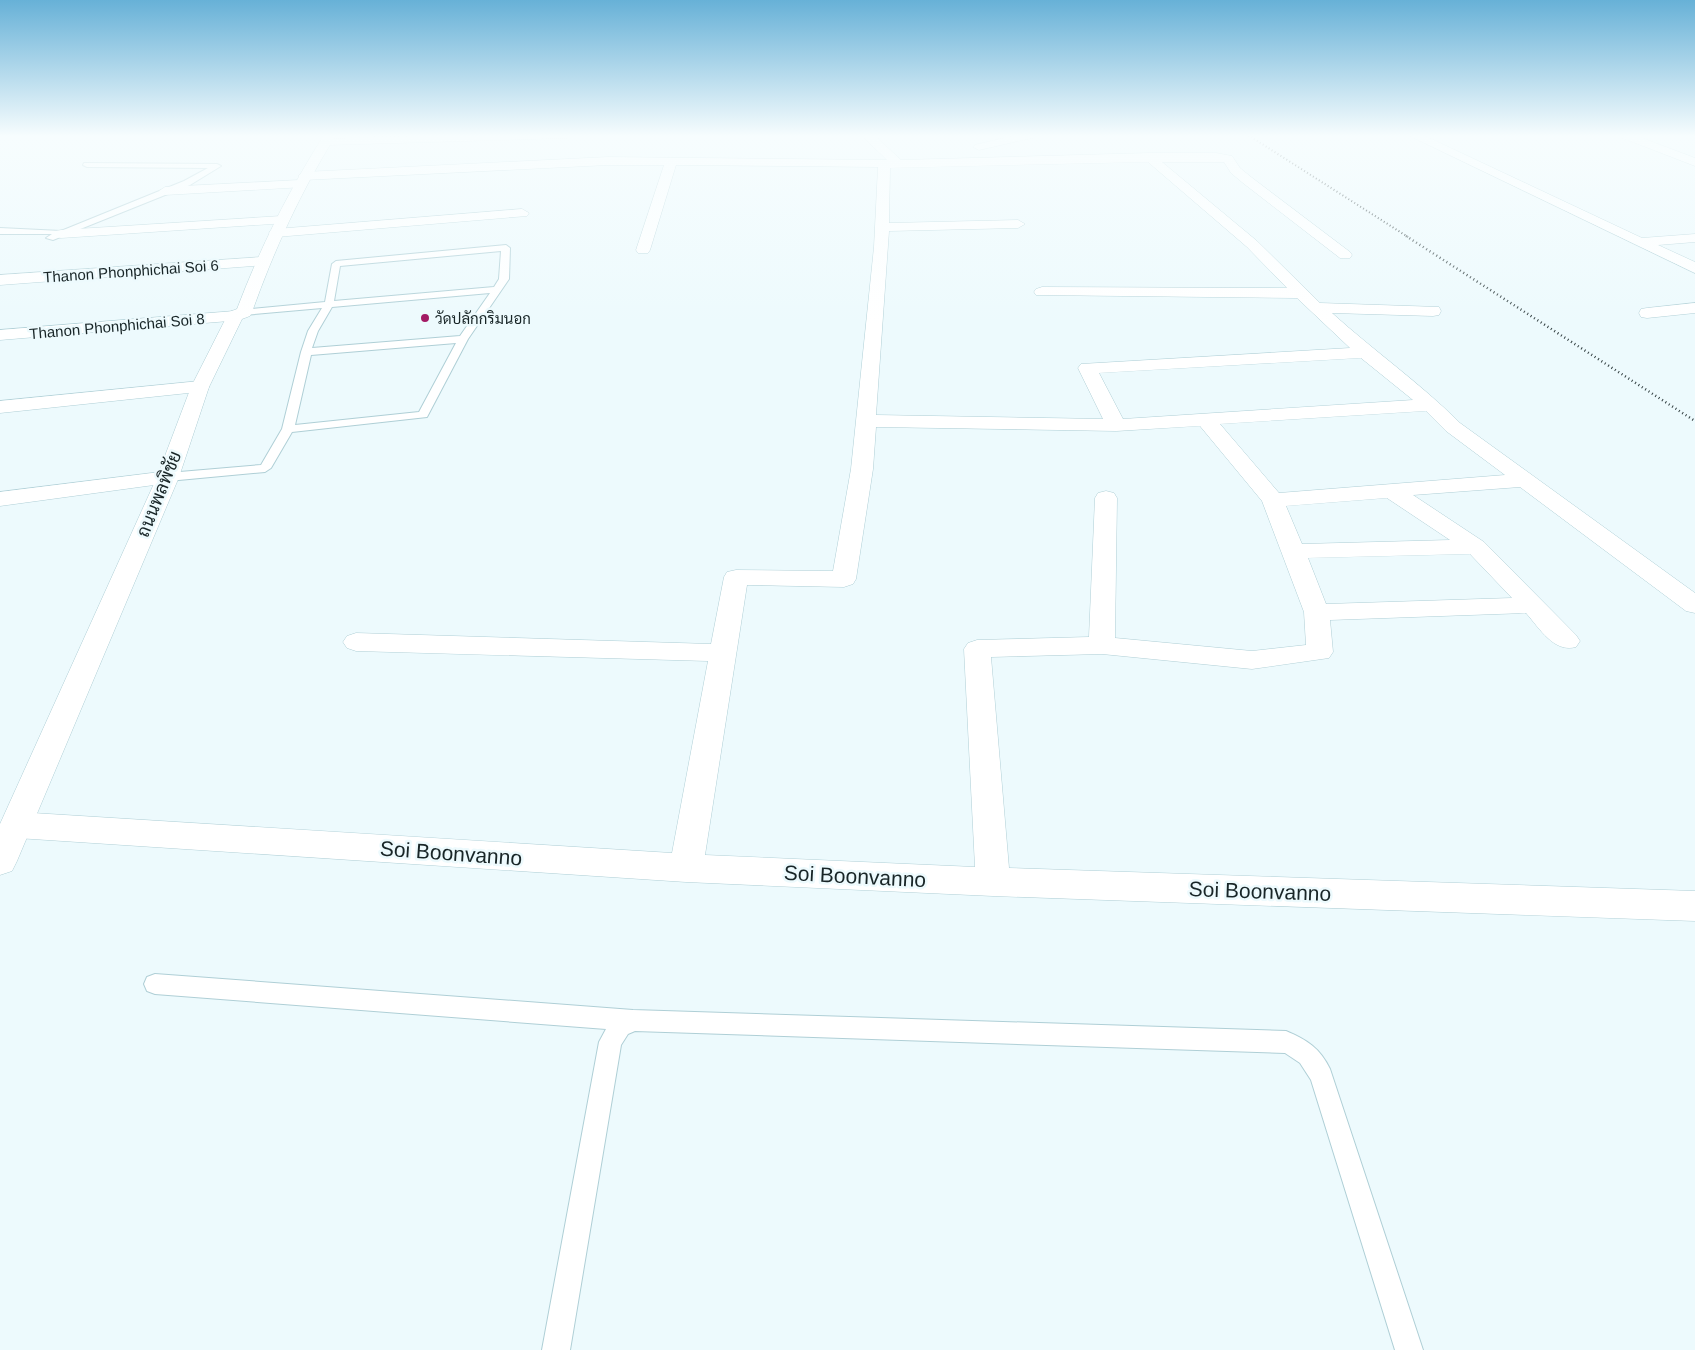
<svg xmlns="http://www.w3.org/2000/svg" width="1695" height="1350" font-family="Arial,Sarabun,sans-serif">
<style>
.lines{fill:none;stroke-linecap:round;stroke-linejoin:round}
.lane-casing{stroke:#afcfd6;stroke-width:2}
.street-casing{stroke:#afcfd6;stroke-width:1}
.secondary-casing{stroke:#afcfd6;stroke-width:1}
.lane{fill:#fff;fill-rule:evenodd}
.street{fill:#fff;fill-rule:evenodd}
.secondary{fill:#fff;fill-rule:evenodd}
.rail-far1{stroke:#344143;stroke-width:2;stroke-dasharray:1 2.5;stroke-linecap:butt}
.rail{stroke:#344143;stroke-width:2.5;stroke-dasharray:1 3;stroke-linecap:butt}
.poi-dot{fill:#a31a64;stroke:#edfafd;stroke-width:2}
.labels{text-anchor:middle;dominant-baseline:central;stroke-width:5;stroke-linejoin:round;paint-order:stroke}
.far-street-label{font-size:15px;fill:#182527;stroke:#edfafd}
.far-poi-label{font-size:15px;fill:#182527;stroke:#edfafd;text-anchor:start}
.street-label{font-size:18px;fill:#182527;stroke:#edfafd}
.near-street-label{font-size:21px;fill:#182527;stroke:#edfafd}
</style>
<rect width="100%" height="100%" fill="#edfafd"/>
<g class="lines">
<!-- lane casing -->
<g class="lane-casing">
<g id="lane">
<path d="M84 163 217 164 221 166 190 185 53 240 46 238 52 234H0V228L61 231 184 181 208 168 87 167 83 165Z"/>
<path d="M506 245 510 248 509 279 468 339 427 417 292 432 271 468 265 472 168 481 162 477 168 473 261 465 282 429 301 352 308 331 322 308 244 315 239 312 241 310 325 302 332 264 336 261ZM501 251 499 279 494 287 334 301 340 266ZM490 293 460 336 312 348 318 331 332 307ZM456 343 419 412 295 425 311 355Z"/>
<path d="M155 974 633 1010 1286 1031C1307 1040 1320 1048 1330 1069L1423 1350H1395L1311 1080 1300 1063 1285 1053 635 1031 628 1034 621 1045 570 1350H542L599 1042 606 1029 155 994 147 991 144 984 147 977Z"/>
</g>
</g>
<!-- street casing -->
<g class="street-casing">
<g id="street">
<path d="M450 135H573L567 138 326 145 320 142 326 139Z"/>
<path d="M861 135H874L901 160 1149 153H1216L1232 156 1240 168 1251 177 1350 252 1352 255 1350 258H1340L1243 183 1231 173 1224 162H1162L1257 241 1320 303 1439 307 1441 311 1439 315 1433 316 1332 313C1374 351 1420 383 1460 423L1695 593V613L1686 611 1520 487 1413 495 1484 542 1576 635 1580 641 1576 647C1554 653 1540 629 1526 613L1330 620 1333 652 1329 658 1252 669 1102 654 991 657 1009 868 1695 891V921L993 896 686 882 17 838 6 834 1 825 6 816 17 812 672 853 708 661 356 651 347 648 343 642 347 636 356 633 711 644 724 577 727 572 736 570 833 571 851 469 874 247 878 167 676 165 650 250 648 253H638L636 250 664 165H608L304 180 298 176 304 172 608 157 887 160ZM1148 162 1247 247 1287 288 1042 287 1036 289 1034 292 1036 295 1297 298 1350 348 1081 364 1078 368 1103 419 876 415 889 231 1018 228 1025 224 1018 220 889 223 890 168ZM1361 358 1413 400 1123 419 1099 373ZM1426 411 1446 431 1505 475 1279 493 1220 424ZM1200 426 1262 501 1304 612 1306 645 1252 651 1115 638 1117 498 1114 493 1106 491 1098 493 1095 498 1089 637 977 640 968 643 964 649 975 867 705 855 747 585 844 587 853 584 856 579 873 469 876 427 1116 431ZM1387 498 1450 540 1302 544 1286 506ZM1470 554 1512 598 1326 604 1308 558Z"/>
<path d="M1017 135H1038L1036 137 979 150 973 147 975 145Z"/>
<path d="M1408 135H1423L1642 238 1695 234V242L1658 245 1695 262V273Z"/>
<path d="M1618 135H1634L1695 158V166L1620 137Z"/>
<path d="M300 180 304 181 306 184 304 187 165 195 159 191 165 187Z"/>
<path d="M522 209 529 213 527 216 276 237 271 236 269 233 271 230 276 229Z"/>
<path d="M282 216 287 217 289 220 287 223 61 238 56 237 54 234 56 231 61 230Z"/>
<path d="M262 257 267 259 270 262 267 265 0 285V275Z"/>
<path d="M1695 303V313L1647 318 1641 317 1639 313 1641 309 1647 308Z"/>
<path d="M235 311 241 312 243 316 241 320 0 340V330Z"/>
<path d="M200 381 207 383 209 387 207 391 0 413V401Z"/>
<path d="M168 471 176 472 179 477 176 482 0 506V492Z"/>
</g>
</g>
<!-- secondary casing -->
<g class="secondary-casing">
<path id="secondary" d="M324 135H336C301 191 274 250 252 312L250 316 242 319 209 387 179 477 17 861 12 871 0 875V824L157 477 191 387 227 316 229 312 237 309C260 248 289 190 324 135Z"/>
</g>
<!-- lane -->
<use href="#lane" class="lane"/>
<!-- street -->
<use href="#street" class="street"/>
<!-- secondary -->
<use href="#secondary" class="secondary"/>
<!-- rail-far1 -->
<path class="rail-far1" d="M1248 135 1408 237"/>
<!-- rail -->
<path class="rail" d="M1406 236 1695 421"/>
</g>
<!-- sky -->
<linearGradient id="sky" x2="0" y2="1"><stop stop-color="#67b1d7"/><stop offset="0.42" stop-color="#f7fdfe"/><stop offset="1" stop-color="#f7fdfe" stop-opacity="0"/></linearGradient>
<rect width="1695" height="324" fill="url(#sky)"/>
<!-- markers -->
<circle class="poi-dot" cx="425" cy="318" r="5"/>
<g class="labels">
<!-- far-street labels -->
<g class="far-street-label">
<text transform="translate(131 271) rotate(-4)">Thanon Phonphichai Soi 6</text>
<text transform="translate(117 326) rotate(-5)">Thanon Phonphichai Soi 8</text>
</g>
<!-- far-poi labels -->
<g class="far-poi-label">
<text x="435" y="318">วัดปลักกริมนอก</text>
</g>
<!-- street labels -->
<g class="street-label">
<text transform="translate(159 494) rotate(-68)">ถนนพลพิชัย</text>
</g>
<!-- near-street labels -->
<g class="near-street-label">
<text transform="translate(451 853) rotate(4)">Soi Boonvanno</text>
<text transform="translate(855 876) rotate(3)">Soi Boonvanno</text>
<text transform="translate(1260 891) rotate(2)">Soi Boonvanno</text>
</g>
</g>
</svg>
